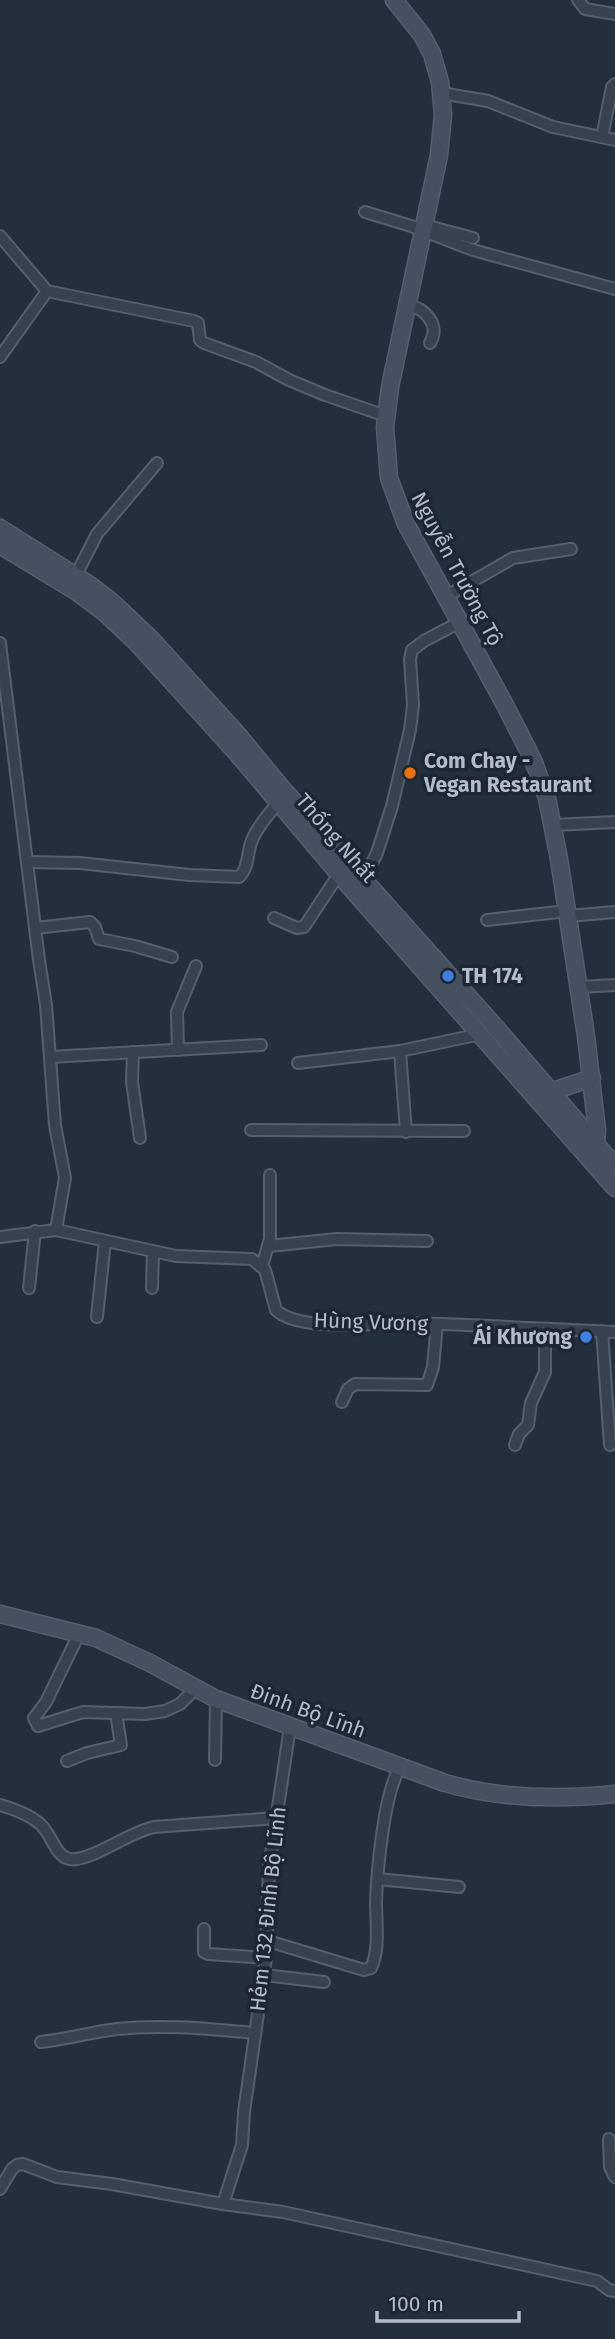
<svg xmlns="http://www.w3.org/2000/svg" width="615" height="2339" font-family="'Fira Sans',sans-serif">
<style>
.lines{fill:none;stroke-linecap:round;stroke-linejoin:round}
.street-casing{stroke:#565f6c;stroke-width:14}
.secondary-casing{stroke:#565f6c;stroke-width:19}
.street{stroke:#38414e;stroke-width:10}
.secondary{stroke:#465061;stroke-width:16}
.food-dot{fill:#e8710a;stroke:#1d2633;stroke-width:2.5}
.shop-dot{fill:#3f7fe0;stroke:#1d2633;stroke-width:2.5}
.labels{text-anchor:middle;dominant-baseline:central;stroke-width:7;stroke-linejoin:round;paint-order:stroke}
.street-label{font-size:21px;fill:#b4bcc9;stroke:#1d2633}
.poi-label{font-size:21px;font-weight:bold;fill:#b4bcc9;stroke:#1d2633;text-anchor:start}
</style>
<rect width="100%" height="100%" fill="#242f3e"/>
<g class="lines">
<!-- street casing -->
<g class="street-casing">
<g id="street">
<path d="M578 0 585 9 615 14"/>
<path d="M441 93 488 101 553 127 615 140"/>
<path d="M602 137 612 87 615 84"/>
<path d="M365 212 411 226 473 250 615 289"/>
<path d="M424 225 473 238"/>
<path d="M0 236 47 291 194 321 198 323 200 340 204 343 256 362 289 380 325 395 386 416"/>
<path d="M407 305C425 308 441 325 430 343"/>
<path d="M0 357 47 291"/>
<path d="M76 575 97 534 157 463"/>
<path d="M445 597 513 558 571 549"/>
<path d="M0 643 39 960 46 1005 55 1125 65 1178 56 1230"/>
<path d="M553 825 615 822"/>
<path d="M28 862 80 863 189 875 239 877C249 868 247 852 252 840 258 826 268 815 278 803"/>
<path d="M360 876 373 861 377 853 392 806 410 730 413 705 410 659 412 650 424 641 460 622"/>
<path d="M568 916 615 912"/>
<path d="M274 918 297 928 304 927 339 874"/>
<path d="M487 920 567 911"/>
<path d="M35 928 90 922 95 927 99 939 135 946 172 957"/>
<path d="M579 987 615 985"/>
<path d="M178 1050 177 1012 196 966"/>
<path d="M400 1051 406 1132"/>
<path d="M133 1052 132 1082 140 1138"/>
<path d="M50 1057 261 1045"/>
<path d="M298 1063 400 1051 481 1034"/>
<path d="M251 1130 464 1131"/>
<path d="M0 1237 56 1230 176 1256 252 1259 265 1270 276 1310C299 1333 382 1322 412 1323 480 1325 547 1329 615 1332"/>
<path d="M269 1246 337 1239 427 1241"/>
<path d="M262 1266 270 1239V1175"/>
<path d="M29 1288 35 1231"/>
<path d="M152 1288 153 1252"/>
<path d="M97 1317 105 1241"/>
<path d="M602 1331 610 1445"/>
<path d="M342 1402 348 1389 355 1384 427 1385 433 1367 437 1324"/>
<path d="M515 1445 519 1434 528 1425 531 1403 545 1372V1329"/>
<path d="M80 1632 46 1702 34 1718 38 1726 83 1712 145 1714 165 1711 180 1704 195 1689"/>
<path d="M215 1760 216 1699"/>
<path d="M67 1761 87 1753 121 1745 116 1713"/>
<path d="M0 1805C14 1809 29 1814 40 1824 53 1834 55 1863 77 1859 101 1855 128 1833 154 1827L276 1818"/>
<path d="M378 1879 459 1887"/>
<path d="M204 1929V1952L208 1954 266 1958"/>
<path d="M268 1941 364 1970 371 1968C380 1949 376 1922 376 1902 377 1872 384 1792 400 1768"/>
<path d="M264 1975 324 1982"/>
<path d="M41 2042C67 2039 92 2032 117 2029 163 2024 209 2029 255 2033"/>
<path d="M609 2139 610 2167 615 2177"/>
<path d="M0 2189 12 2169 17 2165 23 2164 57 2177 112 2184 223 2204 242 2145 244 2112 266 1958 269 1867 290 1727"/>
<path d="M223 2204 283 2212 597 2281 609 2290 615 2291"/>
</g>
</g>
<!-- secondary casing -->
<g class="secondary-casing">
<g id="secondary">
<path d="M394 0 422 35 432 54 440 82 443 115 439 155 390 387 385 427 389 478 406 524 505 705 533 760 547 798 559 859 586 1036 597 1130 596 1144 585 1153"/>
<path d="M0 528 90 585 112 602 151 639 239 736 281 787 499 1031 615 1166"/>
<path d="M0 545 77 592 104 612 136 642 235 751 350 887 615 1188"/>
<path d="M541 1095 592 1078"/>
<path d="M0 1614 96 1638 150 1663 216 1699 445 1783C500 1799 558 1800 615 1794"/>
</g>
</g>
<!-- street -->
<use href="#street" class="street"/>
<!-- secondary -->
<use href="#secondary" class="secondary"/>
</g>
<!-- markers -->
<circle class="food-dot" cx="410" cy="773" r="7"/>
<g class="shop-dot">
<circle cx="448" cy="976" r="7"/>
<circle cx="586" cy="1337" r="7"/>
</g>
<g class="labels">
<!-- street labels -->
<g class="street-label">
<text transform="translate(457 569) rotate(62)">Nguyễn Trường Tộ</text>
<text transform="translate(336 838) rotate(49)">Thống Nhất</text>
<text transform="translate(371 1322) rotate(2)">Hùng Vương</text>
<text transform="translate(308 1711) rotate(20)">Đinh Bộ Lĩnh</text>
<text transform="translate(268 1909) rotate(-84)">Hẻm 132 Đinh Bộ Lĩnh</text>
</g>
<!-- poi labels -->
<g class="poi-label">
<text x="424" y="761">Com Chay -<tspan x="424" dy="24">Vegan Restaurant</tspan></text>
<text x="462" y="976">TH 174</text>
<text x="572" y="1337" text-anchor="end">Ái Khương</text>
</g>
</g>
<!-- scale -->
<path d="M377 2311v10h142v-10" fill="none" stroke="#b4bcc9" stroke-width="3.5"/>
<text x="388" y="2311" font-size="21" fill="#b4bcc9" stroke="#1d2633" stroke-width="5" paint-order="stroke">100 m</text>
</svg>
